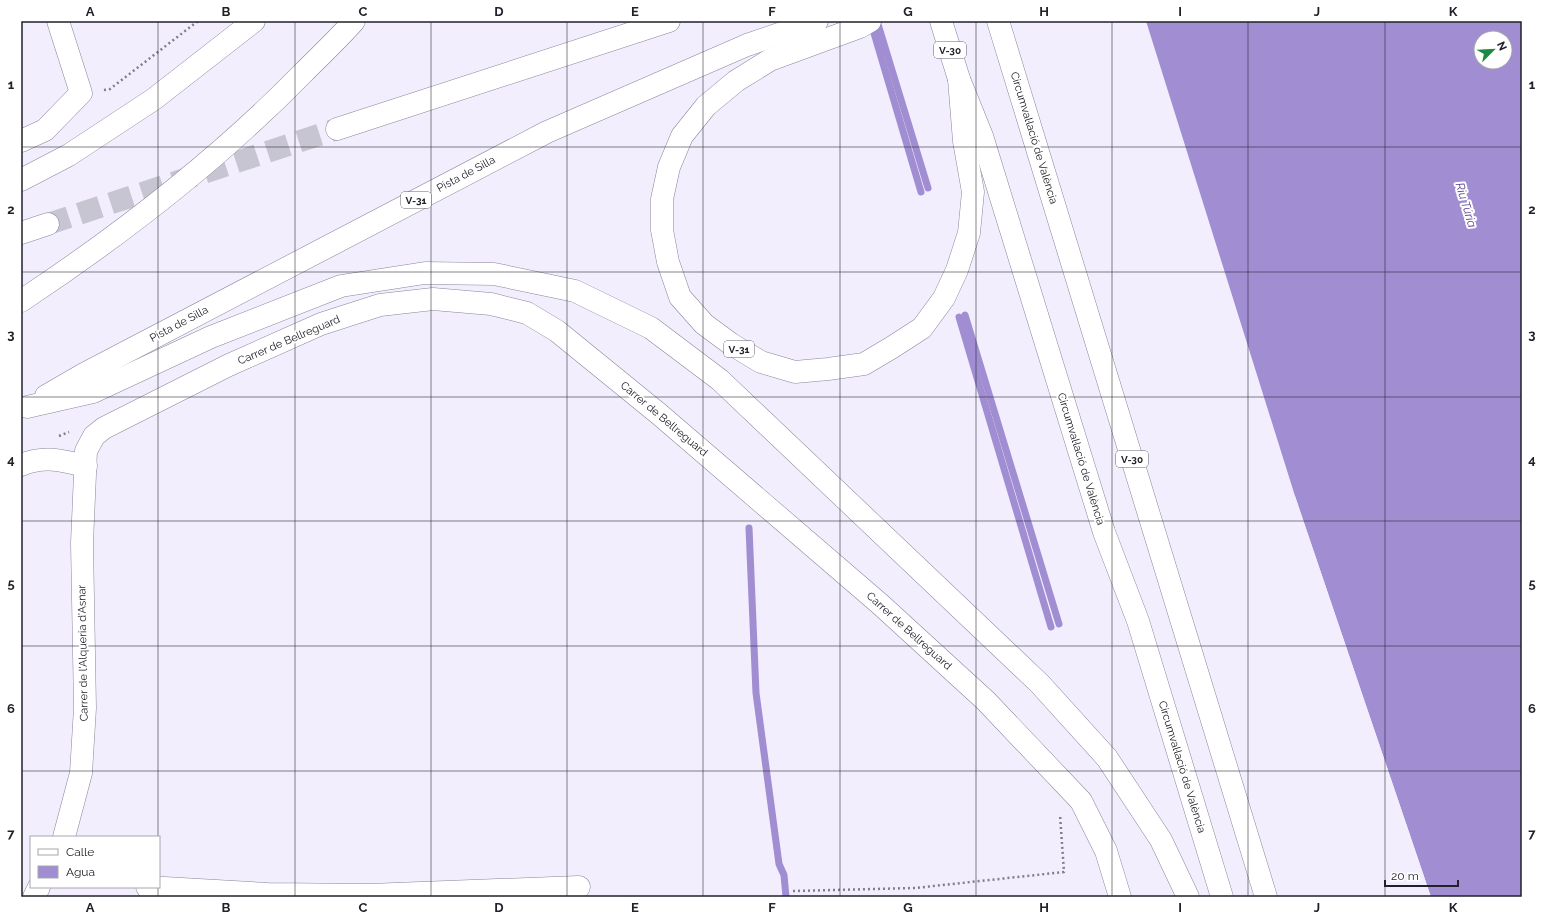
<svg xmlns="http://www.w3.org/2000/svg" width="1543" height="918" font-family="Raleway,sans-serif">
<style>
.water{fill:#a08dd2;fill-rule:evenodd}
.pier{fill:#f2eefd}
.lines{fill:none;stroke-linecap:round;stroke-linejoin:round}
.stream{stroke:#a08dd2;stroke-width:7}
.highway-tunnel{stroke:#c8c5d2;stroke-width:22;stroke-dasharray:22 11;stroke-linecap:butt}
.minor-casing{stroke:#8a859b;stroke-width:23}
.highway-casing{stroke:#8a859b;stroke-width:23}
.path{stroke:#807e89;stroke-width:2.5;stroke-dasharray:2 3;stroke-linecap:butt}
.minor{stroke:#fff;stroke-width:22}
.highway{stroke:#fff;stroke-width:22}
.grid{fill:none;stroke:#222028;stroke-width:1;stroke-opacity:0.55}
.labels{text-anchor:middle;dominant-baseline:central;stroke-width:4;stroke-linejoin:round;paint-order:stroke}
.shield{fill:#fff;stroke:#646368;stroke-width:1}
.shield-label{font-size:10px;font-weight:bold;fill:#222028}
.street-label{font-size:11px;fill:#222028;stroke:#fff}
.water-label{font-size:12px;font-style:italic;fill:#5d4294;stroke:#fff}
.neatline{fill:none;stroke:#222028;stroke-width:1.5}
.grid-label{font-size:13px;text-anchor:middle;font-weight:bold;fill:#222028}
</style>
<rect width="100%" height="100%" fill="#f2eefd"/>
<!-- water -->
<path class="water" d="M1146 21H1522V897H1431L1295 496ZM1481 38H1505V62H1481Z"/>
<!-- pier -->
<path class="pier" d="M1295 496 1431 897H1429L1293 497Z"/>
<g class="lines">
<!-- stream -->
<g class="stream">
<path d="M877 21 928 188"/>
<path d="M871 23 921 192"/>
<path d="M965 315 1059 624"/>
<path d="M959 317 1051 627"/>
<path d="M749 528 756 693 779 864 784 875 786 897"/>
</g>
<!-- highway-tunnel -->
<path class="highway-tunnel" d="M48 224 337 129"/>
<!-- minor casing -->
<g class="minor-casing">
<g id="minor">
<path d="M21 141 45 130 81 93 58 21"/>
<path d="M21 465C46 455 61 461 86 466"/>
<path d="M64 837 81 773 85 708 82 543 86 451 94 436 104 428 229 365 321 324 380 305 433 299 491 304 527 313 557 331 659 414 880 604 986 701 1081 801 1106 851 1120 897"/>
<path d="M147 887 268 894 369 895 579 887"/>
<path d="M34 897 39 887"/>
</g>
</g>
<!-- highway casing -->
<g class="highway-casing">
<g id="highway">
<path d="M870 21 860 27 770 60 736 81 706 106 682 136 669 167 662 199V230L668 262 680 297 704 324 731 344 761 362 795 372 828 369 864 364 891 348 922 328 944 298 957 270 969 233 973 192 964 141 959 79"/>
<path d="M941 21 959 79 982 136 1104 532 1138 621 1222 897"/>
<path d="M998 21 1266 897"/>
<path d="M337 129 669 21"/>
<path d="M21 180 69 155 154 99 254 21"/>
<path d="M21 233 48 224"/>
<path d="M21 301C122 234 218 160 303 73 320 56 338 39 354 21"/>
<path d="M46 396 84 374 547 132 747 45 817 21"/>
<path d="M27 407 93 392 211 337 341 286 425 273 494 274 575 291 651 328 720 380 1040 684 1107 758 1161 840 1188 897"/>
</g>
</g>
<!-- path -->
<g class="path">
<path d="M104 90 110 89 198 21"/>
<path d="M59 436 69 432"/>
<path d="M793 891 915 888 1064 872 1060 815"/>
</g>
<!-- minor -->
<use href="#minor" class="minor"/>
<!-- highway -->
<use href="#highway" class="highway"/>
</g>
<!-- grid -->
<path class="grid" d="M158 21V837M295 21V897M431 21V897M567 21V897M703 21V897M840 21V897M976 21V897M1112 21V897M1248 21V897M1385 21V897M21 147H1522M21 272H1522M21 397H1522M21 521H1522M21 646H1522M21 771H1522M158 887V897"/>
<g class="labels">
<!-- shield labels -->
<g class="shield">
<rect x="934" y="42" width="32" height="16" rx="3"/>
<rect x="401" y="192" width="30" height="16" rx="3"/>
<rect x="724" y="341" width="30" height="16" rx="3"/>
<rect x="1116" y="451" width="32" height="16" rx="3"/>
</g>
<g class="shield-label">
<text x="950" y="50">V-30</text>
<text x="416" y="200">V-31</text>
<text x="739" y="349">V-31</text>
<text x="1132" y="459">V-30</text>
</g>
<!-- street labels -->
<g class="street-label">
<text transform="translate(1034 138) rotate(73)">Circumval·lació de València</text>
<text transform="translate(466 174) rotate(-28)">Pista de Silla</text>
<text transform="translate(179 324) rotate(-28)">Pista de Silla</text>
<text transform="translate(289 340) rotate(-23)">Carrer de Bellreguard</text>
<text transform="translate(664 419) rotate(40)">Carrer de Bellreguard</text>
<text transform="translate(1081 459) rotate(73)">Circumval·lació de València</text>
<text transform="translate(909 631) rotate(42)">Carrer de Bellreguard</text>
<text transform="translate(83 653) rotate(-91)">Carrer de l'Alqueria d'Asnar</text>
<text transform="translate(1182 767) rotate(73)">Circumval·lació de València</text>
</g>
<!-- water labels -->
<g class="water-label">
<text transform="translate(1466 205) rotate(73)">Riu Túria</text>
</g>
</g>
<!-- border -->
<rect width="1543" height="918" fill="none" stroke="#ffffff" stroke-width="44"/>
<!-- legend -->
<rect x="30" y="836" width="130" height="52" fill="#ffffff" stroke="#a7a6a9"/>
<rect x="38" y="849" width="20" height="6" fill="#ffffff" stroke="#a7a6a9"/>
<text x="66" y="856" font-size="12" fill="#222028">Calle</text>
<rect x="38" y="866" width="20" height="12" fill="#a08dd2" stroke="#a7a6a9"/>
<text x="66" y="876" font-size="12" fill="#222028">Agua</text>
<!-- north arrow -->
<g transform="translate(1493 50) rotate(66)"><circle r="19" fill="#ffffff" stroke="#a7a6a9"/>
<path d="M0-3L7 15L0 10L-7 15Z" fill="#1c8a42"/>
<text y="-6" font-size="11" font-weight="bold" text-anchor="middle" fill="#222028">N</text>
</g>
<!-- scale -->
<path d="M1385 880v6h73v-6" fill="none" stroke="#222028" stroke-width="2"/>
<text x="1391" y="880" font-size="12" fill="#222028" stroke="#ffffff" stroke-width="3" paint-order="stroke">20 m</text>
<rect x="22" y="22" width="1499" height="874" class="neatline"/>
<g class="grid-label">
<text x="90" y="16">A</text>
<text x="226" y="16">B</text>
<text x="363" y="16">C</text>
<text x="499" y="16">D</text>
<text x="635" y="16">E</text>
<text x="772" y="16">F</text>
<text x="908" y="16">G</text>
<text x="1044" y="16">H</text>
<text x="1180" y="16">I</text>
<text x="1317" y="16">J</text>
<text x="1453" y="16">K</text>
<text x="11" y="89">1</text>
<text x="1532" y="89">1</text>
<text x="11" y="214">2</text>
<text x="1532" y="214">2</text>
<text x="11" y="339">3</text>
<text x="1532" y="339">3</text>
<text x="11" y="464">4</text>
<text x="1532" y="464">4</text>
<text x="11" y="588">5</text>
<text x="1532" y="588">5</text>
<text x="11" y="713">6</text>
<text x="1532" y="713">6</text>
<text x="11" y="838">7</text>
<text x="1532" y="838">7</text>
<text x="90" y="912">A</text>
<text x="226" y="912">B</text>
<text x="363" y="912">C</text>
<text x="499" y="912">D</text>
<text x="635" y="912">E</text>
<text x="772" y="912">F</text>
<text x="908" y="912">G</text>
<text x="1044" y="912">H</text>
<text x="1180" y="912">I</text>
<text x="1317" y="912">J</text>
<text x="1453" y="912">K</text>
</g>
</svg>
